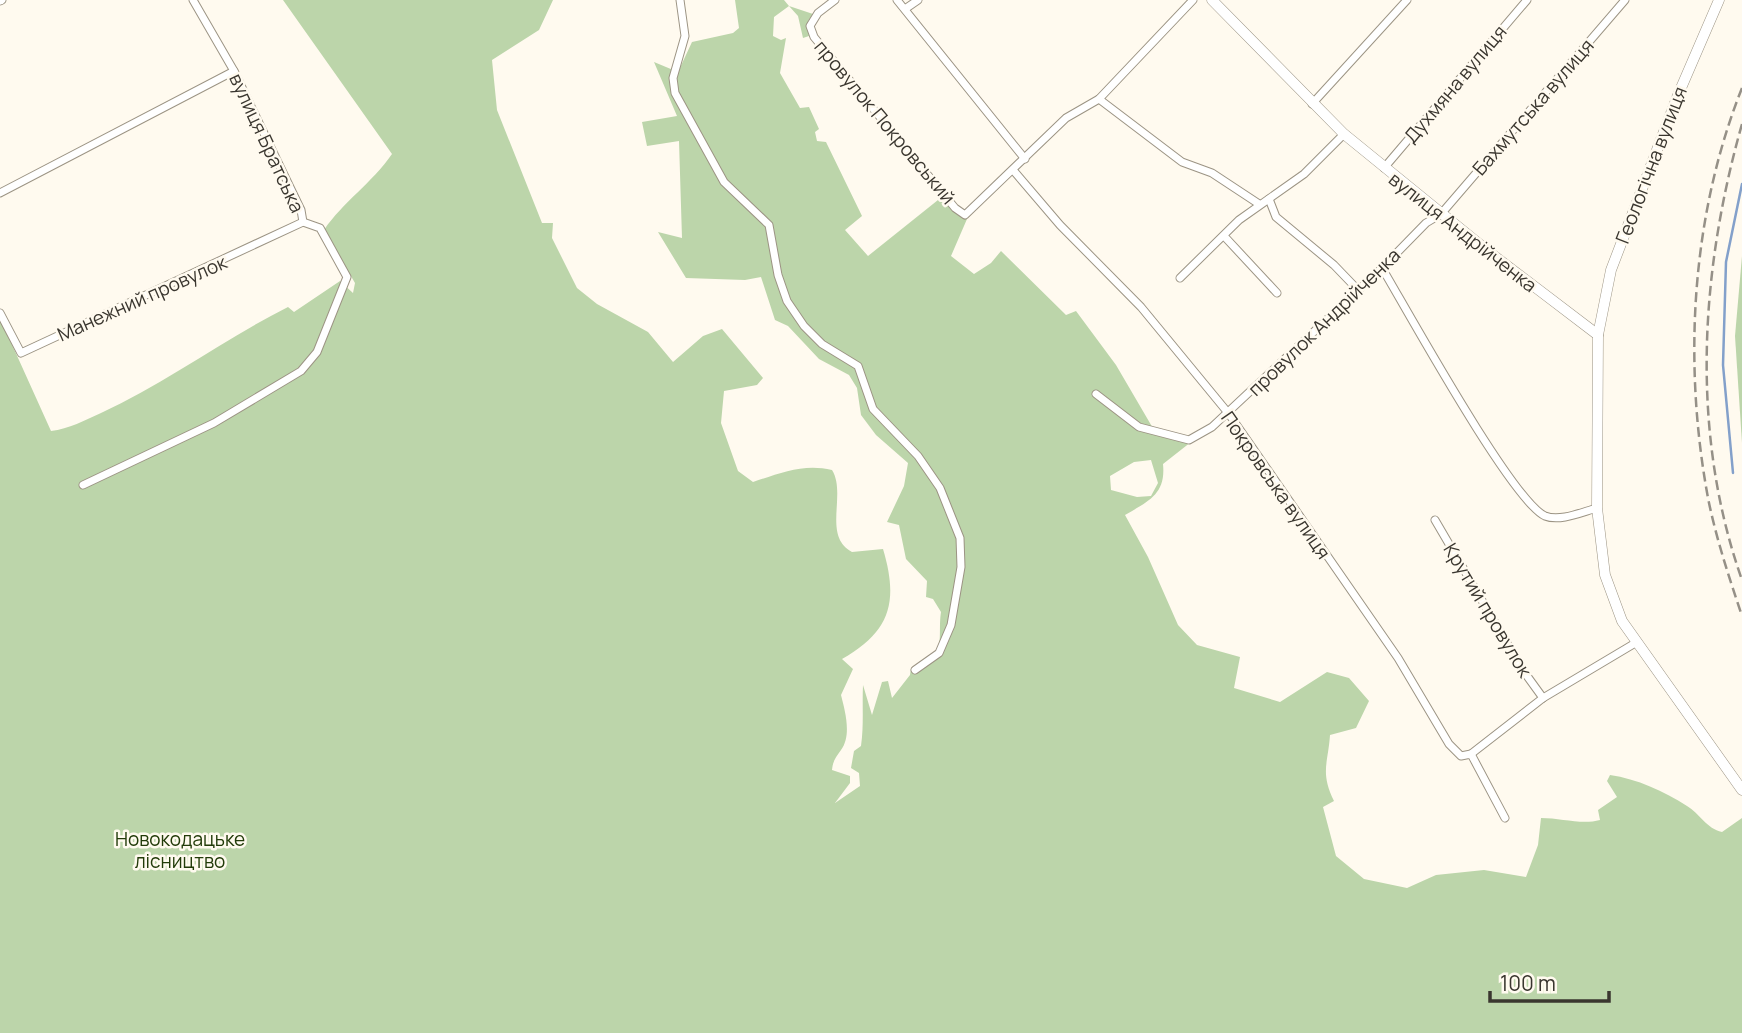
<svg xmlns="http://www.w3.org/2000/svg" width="1742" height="1033" font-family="Manrope,sans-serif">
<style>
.green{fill:#bcd5aa;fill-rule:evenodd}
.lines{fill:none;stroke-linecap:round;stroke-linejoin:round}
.stream{stroke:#83a0ca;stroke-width:2.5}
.street-casing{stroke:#9c9484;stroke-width:9}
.secondary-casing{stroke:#9c9484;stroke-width:11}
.street{stroke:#fff;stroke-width:7}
.secondary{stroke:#fff;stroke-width:10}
.rail{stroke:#959087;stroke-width:2.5;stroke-dasharray:10 5;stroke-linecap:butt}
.labels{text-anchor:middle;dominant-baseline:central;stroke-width:5;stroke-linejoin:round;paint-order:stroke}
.street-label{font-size:19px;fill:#3a362f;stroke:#fffaef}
.park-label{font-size:19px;fill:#223b09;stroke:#fffaef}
</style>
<rect width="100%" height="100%" fill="#fffaef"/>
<!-- green -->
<g class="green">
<path d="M283 0H553L539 30 492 60 497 110 542 223H553L552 238 577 288 597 304 648 332 673 362 703 336 722 329 763 378 757 385 724 391 721 423 738 471 753 482C780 473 804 463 832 470 847 494 822 536 852 552L883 549C899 602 890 632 842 659L853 669 841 695C845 711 852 735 841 750 836 757 833 760 832 770L850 776V783L835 803 860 786 859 773 851 768 854 751 861 746C864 724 862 706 863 685L872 715 882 682 888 681 892 698 910 675 911 668C949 659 937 638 941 612L933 599 926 597 927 581 906 559 899 525 887 522 904 486 908 463 876 435 861 415 857 388 849 375 819 359 788 326 775 320 761 277 745 280 686 278 658 232 682 238 679 141 647 146 642 122 677 116 654 62 678 72 692 42 733 33 739 28 735 0H784L789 6 813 14 808 21 809 36 803 38 798 16 789 6 774 17 773 36 781 40 786 38 780 73 800 108 809 107 819 129 815 132 817 141 826 142 862 216 845 230 868 256 943 196 955 211 967 219 951 256 974 274 991 263 1001 251 1066 315 1076 311 1116 365 1154 430 1191 442 1163 464C1166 494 1149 501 1125 515L1148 557 1178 625 1197 645 1240 657 1234 688 1280 702 1327 672 1349 678 1369 701 1356 728 1330 735C1328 764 1320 772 1334 801L1323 807 1336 856 1364 879 1407 888 1436 875 1484 870 1526 877 1538 845 1541 818C1561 818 1582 825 1600 820L1598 810 1617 797 1607 781 1610 775C1637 779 1664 791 1687 806 1699 813 1707 829 1722 832L1742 818V1033H0V318L51 431C69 429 85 420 101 413 166 383 224 339 288 307L294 312 340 281 353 293 355 283 324 230C343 202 372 183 392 154ZM1151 460 1158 483 1151 496 1137 497 1111 490 1110 476 1134 462Z"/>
<path d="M1742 256V443L1735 336Z"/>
</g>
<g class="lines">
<!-- stream -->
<path class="stream" d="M1733 473 1723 365 1726 262 1742 184"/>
<!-- street casing -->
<g class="street-casing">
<g id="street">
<path d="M680 0 685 36 673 78 675 93 724 182 769 225 778 275 787 301 804 326 822 344 858 366 873 409 918 456 940 488 960 538 961 567 951 625 939 653 915 670"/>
<path d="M835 0 818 13 810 26 814 37 955 208 965 215 1066 118 1099 99 1193 0"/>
<path d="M897 0 1025 159"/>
<path d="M0 1 2 0"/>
<path d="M905 9 918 0"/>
<path d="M1099 99 1182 162 1212 173 1259 204"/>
<path d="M1312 104 1407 0"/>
<path d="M1384 168 1527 0"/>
<path d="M1013 170 1060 225 1141 307 1229 414 1398 658 1449 744 1461 756 1471 754 1505 818"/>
<path d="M0 193 234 71"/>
<path d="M1269 199 1276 217 1334 265 1359 291"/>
<path d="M1224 236 1277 293"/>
<path d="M1382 268C1407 310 1512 501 1545 516 1560 522 1582 512 1597 508"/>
<path d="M1180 278 1239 220 1304 174 1344 134"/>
<path d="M0 313 21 353 303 222"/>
<path d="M1096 394 1139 427 1189 440 1212 427 1382 268 1426 223 1441 214 1625 0"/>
<path d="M83 485 214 423 301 371 317 352 347 277 320 228 303 222 301 210 234 71 193 0"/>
<path d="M1435 520 1522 669 1543 698"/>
<path d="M1471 754 1543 698 1637 642"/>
</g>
</g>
<!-- secondary casing -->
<g class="secondary-casing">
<g id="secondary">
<path d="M1212 0 1344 134 1489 252 1598 335"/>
<path d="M1719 0 1678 95 1611 270 1598 335 1597 508 1605 575 1622 621 1742 790"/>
</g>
</g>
<!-- street -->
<use href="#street" class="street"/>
<!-- secondary -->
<use href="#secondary" class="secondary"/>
<!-- rail -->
<g class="rail">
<path d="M1742 88C1691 216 1683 363 1708 498 1716 538 1729 577 1742 616"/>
<path d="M1742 124C1700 272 1690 433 1742 580"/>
</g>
</g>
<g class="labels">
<!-- street labels -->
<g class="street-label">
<text transform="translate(1455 84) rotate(-50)">Духмяна вулиця</text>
<text transform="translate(1533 107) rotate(-49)">Бахмутська вулиця</text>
<text transform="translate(885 122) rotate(50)">провулок Покровський</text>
<text transform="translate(267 143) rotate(65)">вулиця Братська</text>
<text transform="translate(1651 165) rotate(-69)">Геологічна вулиця</text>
<text transform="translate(1463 232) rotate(38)">вулиця Андрійченка</text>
<text transform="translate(142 298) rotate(-24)">Манежний провулок</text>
<text transform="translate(1324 322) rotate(-44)">провулок Андрійченка</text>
<text transform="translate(1276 485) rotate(55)">Покровська вулиця</text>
<text transform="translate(1488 610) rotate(59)">Крутий провулок</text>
</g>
<!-- park labels -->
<g class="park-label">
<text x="180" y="839">Новокодацьке<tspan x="180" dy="22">лісництво</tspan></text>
</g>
</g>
<!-- scale -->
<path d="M1490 991v10h119v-10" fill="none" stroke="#3a362f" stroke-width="3.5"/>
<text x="1500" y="991" font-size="21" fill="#3a362f" stroke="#fffaef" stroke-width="5" paint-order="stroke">100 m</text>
</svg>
